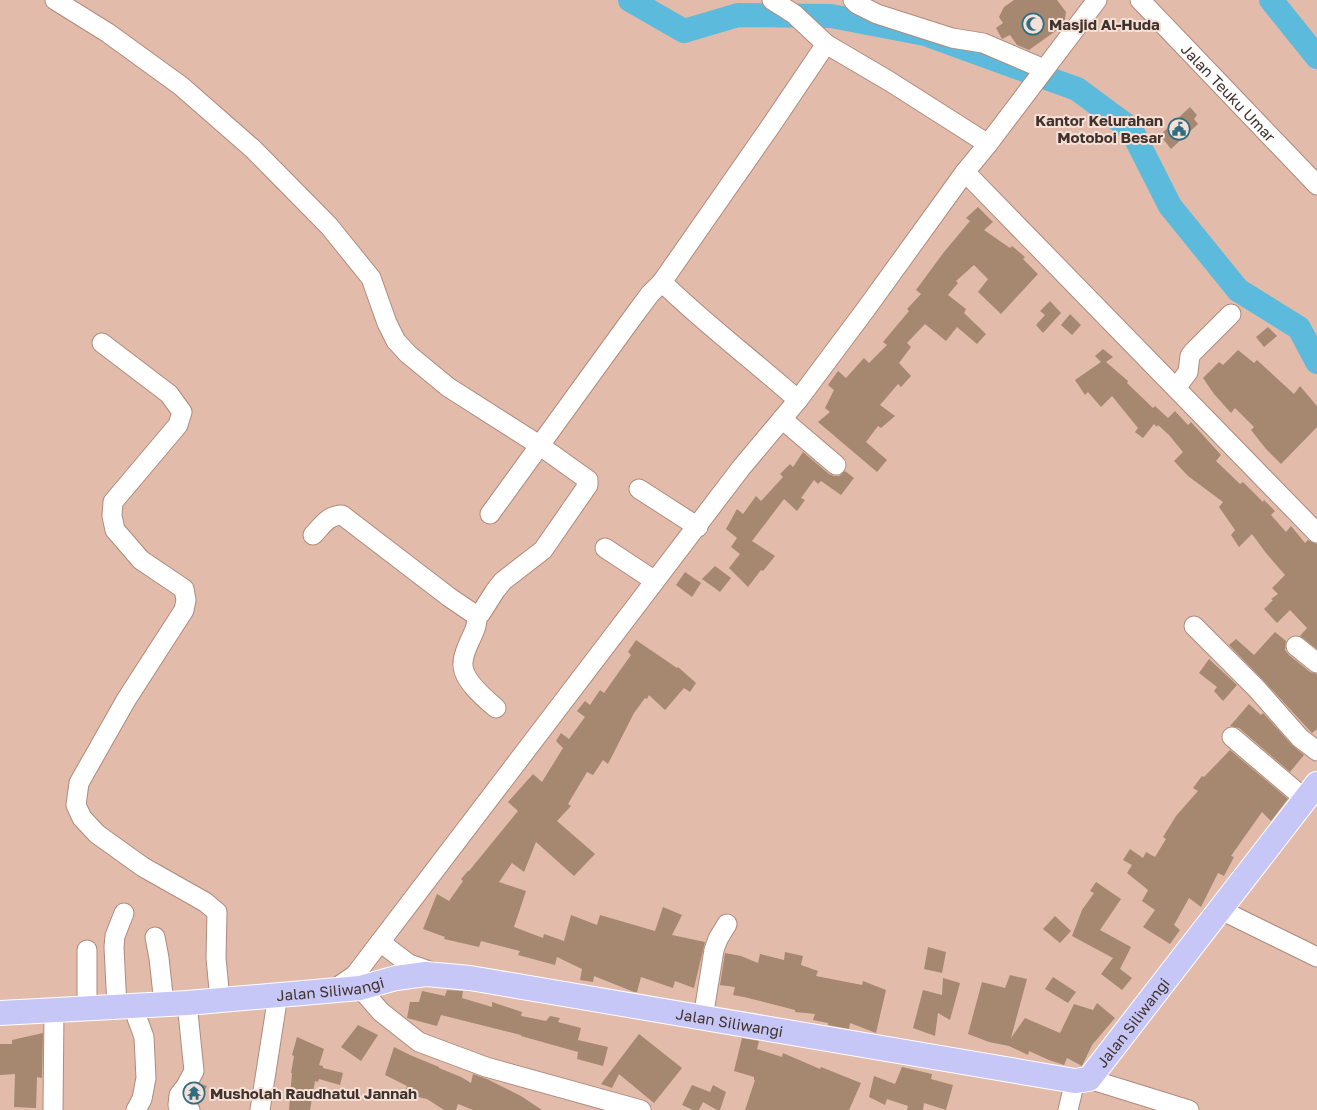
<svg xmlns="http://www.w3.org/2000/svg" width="1317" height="1110" font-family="'Golos Text',sans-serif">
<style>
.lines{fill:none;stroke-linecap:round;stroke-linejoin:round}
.river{stroke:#5cbbdc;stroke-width:24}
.building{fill:#a5886f}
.minor-casing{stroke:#af8a7b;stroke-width:21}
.major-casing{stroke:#fff;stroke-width:26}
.minor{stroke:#fff;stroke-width:19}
.major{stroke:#c7c7f7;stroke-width:24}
.labels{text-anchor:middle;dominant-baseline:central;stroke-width:4;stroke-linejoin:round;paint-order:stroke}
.poi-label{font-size:15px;font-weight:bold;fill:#42322c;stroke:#f5e0d8;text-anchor:start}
.street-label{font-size:15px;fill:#42322c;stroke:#f5e0d8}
</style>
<rect width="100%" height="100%" fill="#e2bbab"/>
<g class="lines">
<!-- river -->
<g class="river">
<path d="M630 0 684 31 738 15 831 16 925 34 1077 89 1131 129 1170 206 1238 290 1299 328 1317 362"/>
<path d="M1271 0 1317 57"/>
</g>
</g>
<!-- building -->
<g class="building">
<path d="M1014 0H1057L1066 12 1064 25 1029 50 1017 45 1010 35 1002 39 996 28 1003 23 999 17 1004 7Z"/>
<path d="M1190 107 1197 115 1194 119 1198 124 1171 149 1160 135Z"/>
<path d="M978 207 993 222 984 230 1010 248 1012 246 1025 257 1023 259 1038 274 1001 314 978 292 988 279 974 265 956 281 958 283 948 295 966 309 964 313 986 334 977 344 957 327 946 341 925 324 907 343 911 347 899 363 911 376 901 387 898 384 880 405 895 416 881 428 878 426 866 442 887 460 877 472 818 422 830 412 825 408 834 390 828 385 838 371 846 378 864 358 869 363 887 345 883 342 909 311 907 309 921 294 916 290 944 252 970 221 966 218Z"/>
<path d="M1050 301 1061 313 1043 333 1036 325 1045 315 1040 311Z"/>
<path d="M1070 314 1081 325 1072 335 1061 325Z"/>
<path d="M1268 327 1277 336 1264 347 1256 337Z"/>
<path d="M1103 349 1113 357 1106 362 1128 381 1127 383 1153 408 1155 406 1168 418 1175 411 1188 425 1191 422 1221 455 1216 461 1240 484 1243 482 1263 502 1264 500 1275 511 1271 515 1286 532 1291 526 1305 543 1308 540 1317 544V649L1300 636 1307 628 1290 610 1277 623 1264 609 1273 600 1271 599 1278 594 1272 588 1285 575 1266 553 1252 534 1239 547 1231 535 1235 530 1219 507 1223 502 1188 476 1174 461 1183 452 1169 435 1158 425 1157 427 1154 424 1143 438 1135 432 1138 428 1112 396 1101 407 1088 392 1085 395 1075 380 1101 362 1095 356Z"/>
<path d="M1238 350 1254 363 1257 360 1294 394 1300 386 1317 406V427L1281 464 1266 449 1251 430 1254 427 1235 408 1231 413 1214 394 1203 378 1219 362 1223 365Z"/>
<path d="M803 452 829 474 834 476H839L845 471 854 478 841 495 821 481 818 484 814 480 801 498 805 500 797 511 784 499 752 541 775 556 763 571 761 570 748 587 729 568 740 554 731 547 737 538 726 529 737 509 743 514 756 496 761 501 783 477 780 474 790 464 793 467Z"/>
<path d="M715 566 731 578 720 592 702 579Z"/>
<path d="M685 572 701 583 692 597 676 585Z"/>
<path d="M1275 632 1286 641 1285 650 1289 655 1310 672 1317 674V729L1312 733 1264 681 1229 645 1236 639 1254 655Z"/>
<path d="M636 640 677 668 678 667 696 683 690 692 684 688 665 710 649 695 647 699 645 698 634 713 608 764 603 760 593 775 587 772 568 804 571 806 557 821 595 854 574 876 536 842 524 872 512 863 499 882 526 891 514 927 543 938 544 934 564 941 571 915 597 925 600 915 655 931 663 907 682 915 672 935 705 942 694 988 675 981 673 988 641 977 637 992H634L594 976 593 982 580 980 582 969 557 957 555 965 518 955 520 951 481 941 479 947 444 939 445 937 423 929 437 894 449 901 463 881 461 879 468 871H469L518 811 508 802 533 774 542 782 563 748 556 741 561 733 569 739 585 717 577 711 585 701 590 705 600 690 604 693 631 655 628 652Z"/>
<path d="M1209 659 1237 685 1223 701 1214 691 1217 687 1199 673Z"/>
<path d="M1249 704 1261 715 1263 713 1292 745 1304 755 1290 772 1239 728 1230 726Z"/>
<path d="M1230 750 1288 799 1271 821 1262 812 1231 856 1234 857 1224 876 1218 873 1201 907 1189 898 1174 925 1180 930 1170 944 1143 927 1155 910 1142 901 1148 890 1127 873 1132 865 1123 860 1130 849 1143 858 1146 852 1155 857 1166 839 1163 837 1176 816 1198 791 1193 788 1202 776 1204 777Z"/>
<path d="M1096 882 1121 899 1100 930 1131 947 1120 969 1132 978 1122 990 1101 974 1113 958 1072 936 1082 910 1094 893 1090 891Z"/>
<path d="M1055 916 1071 931 1060 943 1043 929Z"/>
<path d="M928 947 946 952 942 973 924 969Z"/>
<path d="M785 952 803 956 801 965 818 971 816 976 862 985 863 981 886 990 876 1033 850 1023 849 1029 828 1025V1023L813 1020 815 1014 795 1012V1010L744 997 733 995 735 987 720 985 725 953 741 956 758 963 760 954 784 960Z"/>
<path d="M1010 975 1027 979 1011 1038 1025 1018 1060 1033 1074 1004 1093 1010 1097 1003 1115 1018 1092 1045 1082 1066 1067 1058 1064 1065 1049 1060 1029 1051 1028 1055 1009 1046 989 1042 968 1034 982 982 1005 988Z"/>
<path d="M1053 977 1076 992 1068 1003 1045 989Z"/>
<path d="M943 978 960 983 950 1020 938 1013 935 1036 913 1028 923 990 942 995Z"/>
<path d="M447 990 463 991 462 998 492 1007V1002L522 1012 521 1016 546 1021 550 1016 560 1018 558 1022 581 1028 578 1040 608 1047 603 1066 577 1059 578 1052 521 1036V1035L441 1015 437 1026 407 1018 410 1002H419L422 991 445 996Z"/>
<path d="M358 1025 378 1035 361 1061 341 1047Z"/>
<path d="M43 1033 42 1078 37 1077 36 1108 14 1107 15 1074 0 1075V1044H12V1040Z"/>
<path d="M639 1034 682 1068 654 1103 619 1074 612 1088 601 1084Z"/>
<path d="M297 1037 324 1049 319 1065 323 1066V1068L343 1073 340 1085 319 1079 318 1082 315 1081 310 1110H289L292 1073H291L294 1056 292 1055Z"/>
<path d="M742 1038 759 1041 757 1049 782 1057 783 1053 820 1069 821 1067 861 1083 849 1110H745L755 1080H754V1077L734 1071Z"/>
<path d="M394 1047 410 1055 439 1067V1068L461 1077 471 1083 473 1074 487 1079 521 1096 542 1110H473L458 1104 456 1110H444L427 1099 404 1094 407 1086 385 1075Z"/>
<path d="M902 1067 932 1074 931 1079 953 1085 946 1110 924 1103 923 1110H907L908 1106 887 1099 885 1105 869 1097 874 1076 895 1084Z"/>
<path d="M200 1084 207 1086 198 1102 191 1098Z"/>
<path d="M692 1085 710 1092 713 1085 726 1092 720 1110H717L703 1102 699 1110H693L682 1105Z"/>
</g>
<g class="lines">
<!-- minor casing -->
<g class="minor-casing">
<g id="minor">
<path d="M55 0 108 33 181 86 252 148 329 226 371 278 387 323 396 341 408 354 448 387 539 445 588 480V485L543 550 503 581 495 591 481 613 474 614 449 597 342 515C328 515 322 526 313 535"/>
<path d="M772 0 794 14 826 44 889 81 988 144"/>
<path d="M853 0 857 4 877 14 952 38 983 43 1044 69"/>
<path id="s1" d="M1140 0 1317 185"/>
<path d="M965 172 1317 533"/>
<path d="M102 343 169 394 182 412 178 425 113 502 112 516 115 530 141 560 184 589 186 600 184 610 126 700 79 783 76 805 82 818 97 834 143 867 205 902 217 912 216 958 220 1000"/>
<path d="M1176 388 1188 372 1190 356 1193 352 1231 314"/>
<path d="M798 400C753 360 705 324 662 282L770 127 826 44"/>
<path d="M782 419 836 465"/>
<path d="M639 489 698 527"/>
<path d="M490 514 630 321 650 294 662 282"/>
<path d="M605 548 655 581"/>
<path d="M478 614C477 619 477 624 475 629 471 640 464 650 463 662 461 679 484 698 496 708"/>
<path d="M1194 626 1256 688 1300 738 1317 751"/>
<path d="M1296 646 1317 663"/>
<path d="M1232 737 1305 799"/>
<path d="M1219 909 1317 957"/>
<path d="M155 937 159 958 164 1004"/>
<path d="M380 942 409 964 432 972"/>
<path d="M360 988 381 1012 419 1042 486 1067 641 1110"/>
<path d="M333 990 355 975 741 468 798 400 866 309 965 172 988 144 1097 0"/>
<path d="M187 1003 194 1071 186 1086 179 1095 178 1105 190 1110"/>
<path d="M133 1007 144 1037 146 1078 142 1099 136 1110"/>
<path d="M117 1008 114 947 115 936 124 913"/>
<path d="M87 1009V950"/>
<path d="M703 1018 714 950 718 939 727 924"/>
<path d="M1089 1079 1189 1110"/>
<path d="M53 1110 54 1011"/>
<path d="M260 1110 278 995"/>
<path d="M1068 1110 1075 1081"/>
</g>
</g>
<!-- major casing -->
<g class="major-casing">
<g id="major">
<path id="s2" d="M0 1013 187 1003 360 988 396 978 426 974 470 978 1075 1081 1089 1079 1317 784"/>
</g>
</g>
<!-- minor -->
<use href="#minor" class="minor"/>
<!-- major -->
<use href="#major" class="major"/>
</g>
<!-- icons -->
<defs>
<g id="mosque-ring" transform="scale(1.125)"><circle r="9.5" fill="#f5e0d8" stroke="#2e6d82" stroke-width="1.5"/><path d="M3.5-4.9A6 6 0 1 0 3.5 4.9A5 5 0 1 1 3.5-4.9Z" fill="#2e6d82"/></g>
<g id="civic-ring" transform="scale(1.125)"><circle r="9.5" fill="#f5e0d8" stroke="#2e6d82" stroke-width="1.5"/><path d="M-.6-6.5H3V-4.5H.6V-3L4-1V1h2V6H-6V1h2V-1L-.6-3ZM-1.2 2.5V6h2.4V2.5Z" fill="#2e6d82"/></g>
<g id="temple-ring" transform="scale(1.125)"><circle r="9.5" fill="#f5e0d8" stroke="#2e6d82" stroke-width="1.5"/><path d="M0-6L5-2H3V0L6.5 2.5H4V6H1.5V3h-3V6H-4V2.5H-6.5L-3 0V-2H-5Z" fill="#2e6d82"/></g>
</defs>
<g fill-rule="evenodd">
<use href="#mosque-ring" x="1033" y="24"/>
<use href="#civic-ring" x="1179" y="129"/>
<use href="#temple-ring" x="194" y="1093"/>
</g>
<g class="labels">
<!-- poi labels -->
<g class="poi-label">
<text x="1049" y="24">Masjid Al-Huda</text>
<text x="1163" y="120" text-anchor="end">Kantor Kelurahan<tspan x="1163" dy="17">Motoboi Besar</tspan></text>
<text x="210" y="1093">Musholah Raudhatul Jannah</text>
</g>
<!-- street labels -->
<g class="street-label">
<text stroke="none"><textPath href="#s1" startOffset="128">Jalan Teuku Umar</textPath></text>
<text stroke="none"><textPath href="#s2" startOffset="331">Jalan Siliwangi</textPath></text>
<text stroke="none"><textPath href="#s2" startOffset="736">Jalan Siliwangi</textPath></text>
<text stroke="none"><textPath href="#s2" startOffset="1172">Jalan Siliwangi</textPath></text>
</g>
</g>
</svg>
